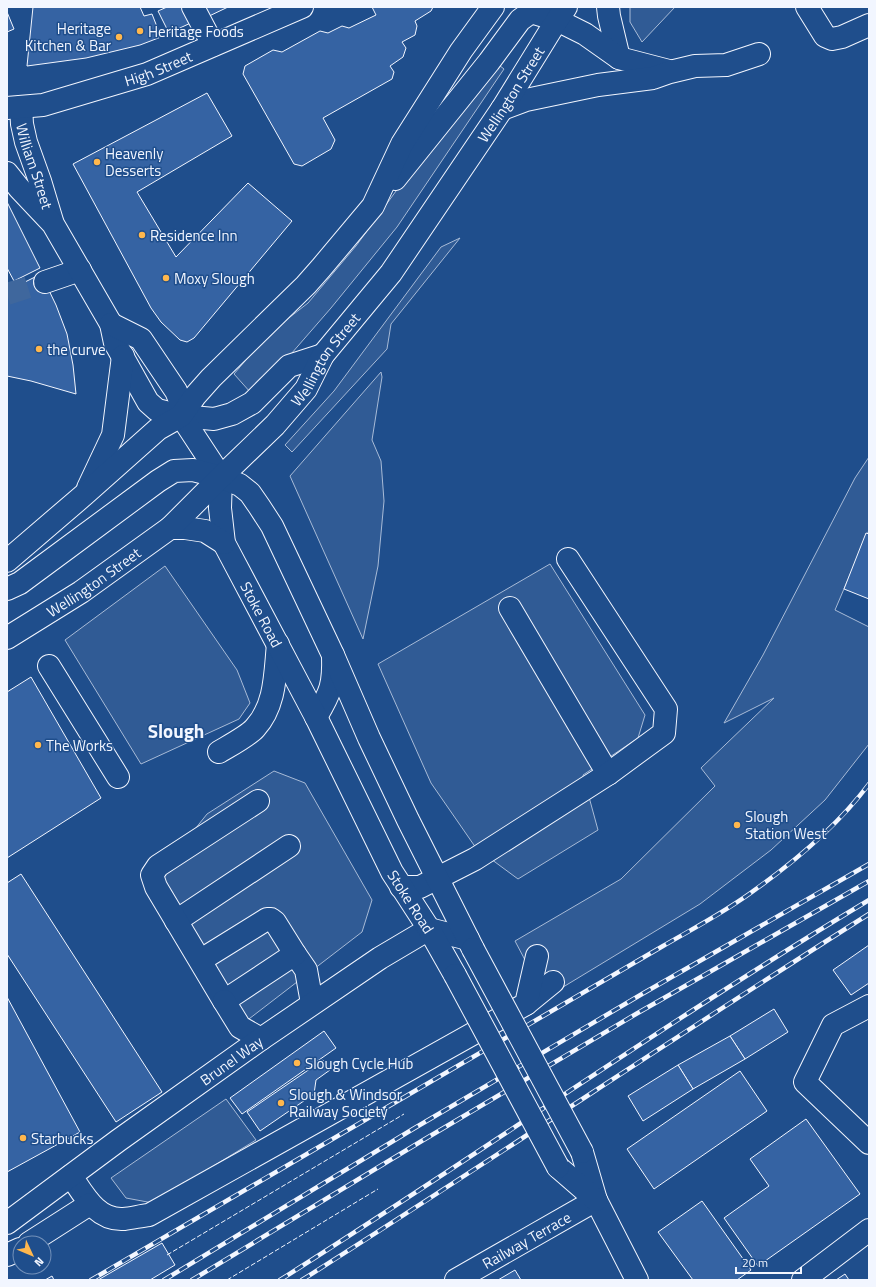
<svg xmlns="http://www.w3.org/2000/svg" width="876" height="1287" font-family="'Titillium Web',sans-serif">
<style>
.built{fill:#305b95;stroke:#a8bbd7}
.building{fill:#3563a3;stroke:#f2f6ff}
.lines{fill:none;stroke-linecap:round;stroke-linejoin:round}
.minor-tunnel{stroke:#3f679d;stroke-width:22;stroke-dasharray:22 11;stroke-linecap:butt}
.minor-casing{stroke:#f2f6ff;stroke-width:24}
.major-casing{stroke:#f2f6ff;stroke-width:24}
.minor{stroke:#1f4e8c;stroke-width:22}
.major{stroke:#1f4e8c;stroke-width:22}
.rail-casing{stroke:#f2f6ff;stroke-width:4.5}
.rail{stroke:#1f4e8c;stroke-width:3;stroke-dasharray:9;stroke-linecap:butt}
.major-bridge-casing{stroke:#f2f6ff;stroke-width:24;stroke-linecap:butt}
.major-bridge{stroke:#1f4e8c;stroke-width:22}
.fence{stroke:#f2f6ff;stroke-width:1;stroke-dasharray:5 2;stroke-linecap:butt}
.poi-dot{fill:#ffb74d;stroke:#1f4e8c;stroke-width:1.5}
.labels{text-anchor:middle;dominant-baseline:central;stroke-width:3;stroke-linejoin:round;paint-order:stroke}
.poi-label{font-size:15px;fill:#f2f6ff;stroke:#1f4e8c;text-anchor:start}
.street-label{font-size:15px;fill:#f2f6ff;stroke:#1f4e8c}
.district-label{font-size:19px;font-weight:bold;fill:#f2f6ff;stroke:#1f4e8c}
</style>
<rect width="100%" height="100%" fill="#1f4e8c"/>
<!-- built -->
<g class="built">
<path d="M630 7H675L642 42 630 22Z"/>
<path d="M495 62 504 69 397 227 331 308 291 354 251 393 234 374 267 335 308 303 356 246 396 191Z"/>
<path d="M460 238 391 324 387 349 292 452 285 445 334 391 441 247Z"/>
<path d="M381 372 382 377 372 440 381 461 384 501 378 566 363 639 290 476Z"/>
<path d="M869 457V530L835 610 869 627V744L825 800 771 850 700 904 545 998 515 941 621 879 715 786 701 768 774 698 724 723 763 655 855 478Z"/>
<path d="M550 564 645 715 638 738 583 775 598 830 518 879 476 848 431 783 378 664Z"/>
<path d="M165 566 237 670 250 703 239 719 141 764 65 640Z"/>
<path d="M274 771 305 783 372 900 362 932 232 1032 149 887 207 814Z"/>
<path d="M226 1099 256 1140 153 1203 126 1198 111 1178Z"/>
</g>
<!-- building -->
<g class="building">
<path d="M33 7H140L144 16 152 14 161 37 140 45 86 58 27 66Z"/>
<path d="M167 7H188L195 21 169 33 158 11Z"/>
<path d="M197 7H228L203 19Z"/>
<path d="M372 7H433L431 11 415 21 417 26 415 35 402 42 406 48 403 57 390 66 394 72 392 79 323 118 335 140 331 149 302 166 294 164 243 74 245 66 273 50 282 52 320 31 328 33 342 26 349 28 376 15Z"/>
<path d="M7 12 14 29 7 32Z"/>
<path d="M207 93 232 136 137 192 176 257 248 183 292 221 194 338 187 342 180 340 161 322 151 308 73 164Z"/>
<path d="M7 202 40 268 14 281 7 268Z"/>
<path d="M41 274 56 305 67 334 73 365 76 394 31 381 7 376V291Z"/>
<path d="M866 533 869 534V599L844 589Z"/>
<path d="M31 677 101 798 7 858V692Z"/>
<path d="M21 874 162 1092 116 1122 7 954V883Z"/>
<path d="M869 945V983L851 995 833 970Z"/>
<path d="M7 997 80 1132 7 1172Z"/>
<path d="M774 1009 788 1032 745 1059 730 1036Z"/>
<path d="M324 1031 336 1048 242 1114 230 1098Z"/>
<path d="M730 1036 745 1059 693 1089 678 1065Z"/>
<path d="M323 1060 330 1070 316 1080 314 1094 260 1131 247 1112Z"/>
<path d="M678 1065 693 1089 643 1121 628 1096Z"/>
<path d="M740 1071 767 1111 654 1189 627 1149Z"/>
<path d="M806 1119 860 1194 758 1266 724 1218 769 1186 750 1159Z"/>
<path d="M702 1201 751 1270 737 1280H693L658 1232Z"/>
<path d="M162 1243 175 1265 150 1280H98Z"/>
<path d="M515 1270 521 1280H498Z"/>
<path d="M845 1274 849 1280H836Z"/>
<path d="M52 1276 54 1280H45Z"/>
</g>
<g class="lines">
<!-- minor-tunnel -->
<path class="minor-tunnel" d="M7 294 45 282"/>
<!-- minor casing -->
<g class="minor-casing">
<g id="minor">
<path d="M193 7 213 45"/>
<path d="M608 7 609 16 619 58"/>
<path d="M807 7 825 36 832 39 842 37 869 25"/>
<path d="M557 20 585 34 619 58 669 71"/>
<path d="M502 109 526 100 598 85 653 78 670 72 695 66 726 65 759 54"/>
<path d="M45 282 80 270"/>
<path d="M510 608 608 774"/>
<path d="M49 666 118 777"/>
<path d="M316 717C331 692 334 684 333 655"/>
<path d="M219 752C229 746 248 736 255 728 276 705 275 673 278 644"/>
<path d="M401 887H420L475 859 608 774 664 733 666 709 568 559"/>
<path d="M176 921 289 846"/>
<path d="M295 954 306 970 312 1003"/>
<path d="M201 960 267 919H271L275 922 295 954 224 1001 156 887 152 875 158 866 258 801"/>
<path d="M224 1001 240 1027 261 1039"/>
<path d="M526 1004 553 982"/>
<path d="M869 1006 833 1025 805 1082 869 1143"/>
<path d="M71 1176C84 1195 97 1221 124 1219 132 1218 141 1216 149 1215L526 1004 537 956"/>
<path id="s1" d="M7 1223 119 1140 261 1039 380 958 429 929 468 939"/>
<path d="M29 1243 90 1204"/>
<path d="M7 1255 20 1249"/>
<path id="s2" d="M456 1280 596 1200"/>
<path d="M803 1280 869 1230"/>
</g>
</g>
<!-- major casing -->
<g class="major-casing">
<g id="major">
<path id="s3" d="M21 107 22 124 26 142 40 181 52 221"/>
<path id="s4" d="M7 108 43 105 147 74 302 7"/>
<path d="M7 173 19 188 53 224 111 324 115 343 148 402 157 410 181 416 214 419 232 414 252 403 289 366 323 355"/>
<path d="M395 179 489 62 520 20 531 12 557 20"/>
<path d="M111 324 141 339 176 391 181 403V416L221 477"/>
<path id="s5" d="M221 477 220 508 224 543 316 717 392 872 429 929 455 975"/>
<path d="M88 488 113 435 123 356"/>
<path d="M170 528H185L205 531 224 543"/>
<path d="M7 561 85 494 158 429 181 416 195 396 211 378 306 285 321 268 373 206 402 144 461 51 493 7"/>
<path d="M7 589 20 583 158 481 174 471 193 470 221 477 240 485 250 493 259 506 272 526 333 655 369 738 408 820 473 949"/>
<path id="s6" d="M7 638 81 592 170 528 221 477 275 425 306 389 323 355 391 273 502 109 557 20 566 7"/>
<path d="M582 1152 596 1200 637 1280"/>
<path d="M558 1167 596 1200"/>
</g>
</g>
<!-- minor -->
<use href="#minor" class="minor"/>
<!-- major -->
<use href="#major" class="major"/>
<!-- rail casing -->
<g class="rail-casing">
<g id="rail">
<path d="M91 1280 663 946C694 928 727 911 756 889 798 859 838 825 869 784"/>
<path d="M164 1280 413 1129 642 994 869 864"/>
<path d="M192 1280 420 1142 636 1014 869 881"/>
<path d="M280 1280C478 1155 669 1020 869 900"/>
<path d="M302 1280C492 1160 679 1034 869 914"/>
</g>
</g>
<!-- rail -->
<use href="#rail" class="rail"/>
<!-- major-bridge casing -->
<g class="major-bridge-casing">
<g id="major-bridge">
<path d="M473 949 582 1152"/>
<path d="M455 975 558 1167"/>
</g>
</g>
<!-- major-bridge -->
<use href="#major-bridge" class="major-bridge"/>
<!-- fence -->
<g class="fence">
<path d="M167 1255 404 1114"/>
<path d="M227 1280 378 1189"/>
</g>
</g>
<!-- markers -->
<g class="poi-dot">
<circle cx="140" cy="31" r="4"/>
<circle cx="119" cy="37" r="4"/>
<circle cx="97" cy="162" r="4"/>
<circle cx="142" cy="235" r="4"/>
<circle cx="166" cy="278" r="4"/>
<circle cx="39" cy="349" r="4"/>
<circle cx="38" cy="745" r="4"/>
<circle cx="737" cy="825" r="4"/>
<circle cx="297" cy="1063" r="4"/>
<circle cx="281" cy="1103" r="4"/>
<circle cx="23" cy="1138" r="4"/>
</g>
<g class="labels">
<!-- poi labels -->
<g class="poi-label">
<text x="111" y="28" text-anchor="end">Heritage<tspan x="111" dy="17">Kitchen &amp; Bar</tspan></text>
<text x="148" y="31">Heritage Foods</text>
<text x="105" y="153">Heavenly<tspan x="105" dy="17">Desserts</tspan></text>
<text x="150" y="235">Residence Inn</text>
<text x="174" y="278">Moxy Slough</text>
<text x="47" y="349">the curve</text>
<text x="46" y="745">The Works</text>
<text x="745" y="816">Slough<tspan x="745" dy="17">Station West</tspan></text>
<text x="305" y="1063">Slough Cycle Hub</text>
<text x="289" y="1094">Slough &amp; Windsor<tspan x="289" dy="17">Railway Society</tspan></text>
<text x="31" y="1138">Starbucks</text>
</g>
<!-- street labels -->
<g class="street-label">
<text stroke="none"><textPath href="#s4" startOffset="157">High Street</textPath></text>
<text stroke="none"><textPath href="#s6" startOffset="751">Wellington Street</textPath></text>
<text stroke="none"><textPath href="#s3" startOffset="61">William Street</textPath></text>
<text stroke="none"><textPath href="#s6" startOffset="427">Wellington Street</textPath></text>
<text stroke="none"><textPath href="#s6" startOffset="103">Wellington Street</textPath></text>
<text stroke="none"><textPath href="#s5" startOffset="147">Stoke Road</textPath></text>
<text stroke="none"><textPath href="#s5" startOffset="471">Stoke Road</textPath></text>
<text stroke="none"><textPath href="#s1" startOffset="277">Brunel Way</textPath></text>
<text stroke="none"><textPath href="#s2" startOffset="81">Railway Terrace</textPath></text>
</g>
<!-- district labels -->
<g class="district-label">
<text x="176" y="730">Slough</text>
</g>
</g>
<!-- border -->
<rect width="876" height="1287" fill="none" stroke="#f2f6ff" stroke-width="16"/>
<!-- north arrow -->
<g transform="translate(32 1255) rotate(134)"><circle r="19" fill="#1f4e8c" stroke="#7391ba"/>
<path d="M0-3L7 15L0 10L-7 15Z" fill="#ffb74d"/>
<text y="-6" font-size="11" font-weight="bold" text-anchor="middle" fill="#f2f6ff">N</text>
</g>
<!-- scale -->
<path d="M736 1267v6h65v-6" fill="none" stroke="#f2f6ff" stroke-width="2"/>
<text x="742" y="1267" font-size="12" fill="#f2f6ff" stroke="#1f4e8c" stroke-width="3" paint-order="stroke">20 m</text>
</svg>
